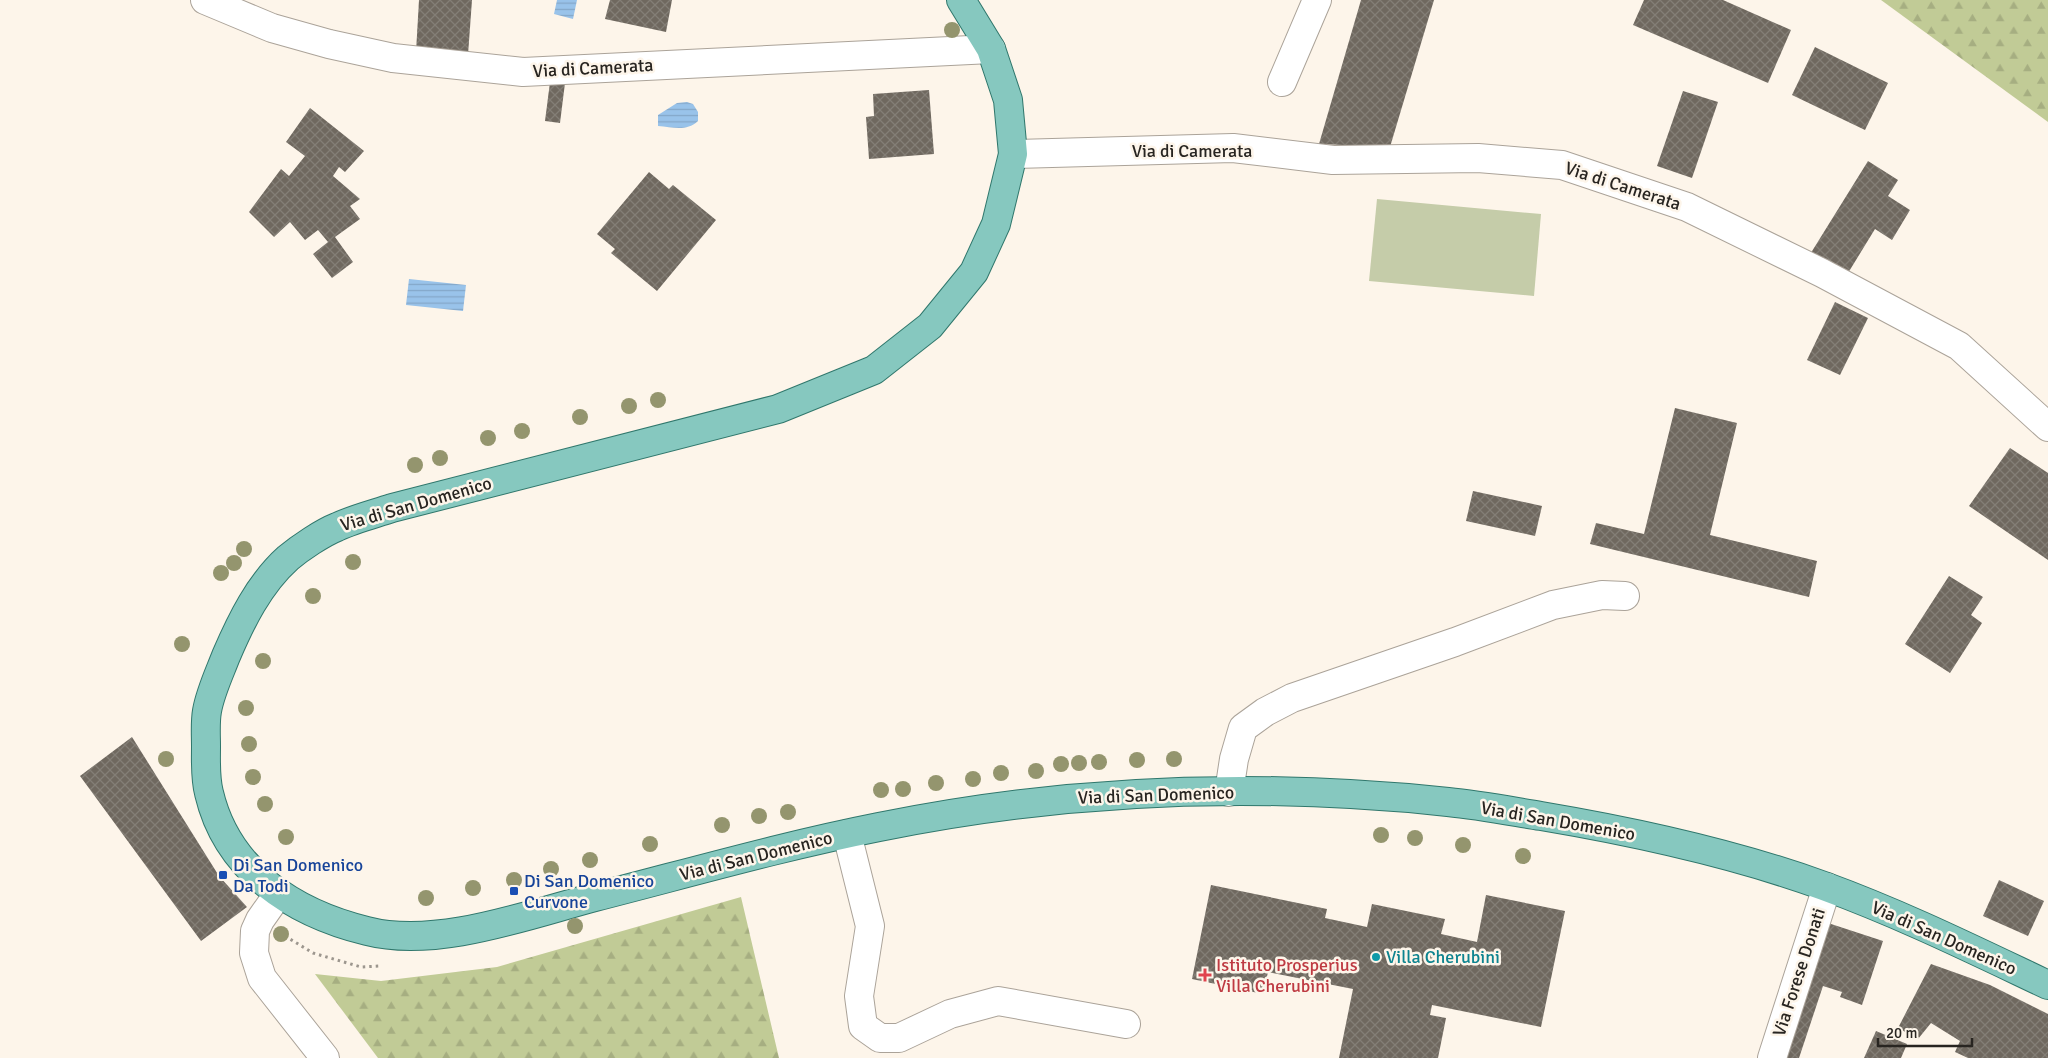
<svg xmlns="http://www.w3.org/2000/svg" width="2048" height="1058" font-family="Signika,sans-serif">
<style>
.green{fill:#c5cca9}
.forest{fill:url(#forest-firs)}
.water{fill:url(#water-rules)}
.building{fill:url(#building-cross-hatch)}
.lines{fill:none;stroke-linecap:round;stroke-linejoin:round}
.minor-casing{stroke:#aba399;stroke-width:30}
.major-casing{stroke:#30776c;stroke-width:30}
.path{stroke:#9c968e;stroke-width:3;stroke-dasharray:2.5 4;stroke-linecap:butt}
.minor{stroke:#fff;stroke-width:28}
.major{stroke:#86c8bf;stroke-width:28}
.tree{fill:#94956e}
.transit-dot{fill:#1a4fb4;stroke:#fdf5ea;stroke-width:2}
.culture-dot{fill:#0f9aa8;stroke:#fdf5ea;stroke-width:2}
.health-dot{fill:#e0444e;stroke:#fdf5ea;stroke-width:2}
.labels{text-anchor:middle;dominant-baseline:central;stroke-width:5;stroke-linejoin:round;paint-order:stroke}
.street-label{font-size:18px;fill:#282521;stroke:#fdf5ea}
.transit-label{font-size:18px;fill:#164399;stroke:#fdf5ea;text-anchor:start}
.culture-label{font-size:18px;fill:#0d838f;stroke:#fdf5ea;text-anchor:start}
.health-label{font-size:18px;fill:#be3a42;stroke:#fdf5ea;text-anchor:start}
</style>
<defs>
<pattern id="forest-firs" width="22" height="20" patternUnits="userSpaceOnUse" patternTransform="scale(1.25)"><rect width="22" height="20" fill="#c1cb96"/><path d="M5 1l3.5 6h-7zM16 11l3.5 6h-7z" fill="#a6ae81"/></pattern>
<pattern id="water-rules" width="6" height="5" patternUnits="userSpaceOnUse" patternTransform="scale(1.25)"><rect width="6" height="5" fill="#99c3ea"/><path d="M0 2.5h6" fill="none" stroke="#84a7c8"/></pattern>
<pattern id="building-cross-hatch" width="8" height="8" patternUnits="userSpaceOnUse" patternTransform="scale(1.25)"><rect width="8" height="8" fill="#6f685f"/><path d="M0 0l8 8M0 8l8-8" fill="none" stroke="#837e76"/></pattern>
</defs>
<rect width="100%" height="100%" fill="#fdf5ea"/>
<!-- green -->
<path class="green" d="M1377 199 1541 214 1534 296 1369 281Z"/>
<!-- forest -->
<g class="forest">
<path d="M1881 0H2048V122Z"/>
<path d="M741 897 779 1058H378L315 974 381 981 497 967Z"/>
</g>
<!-- water -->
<g class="water">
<path d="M557 0H577L573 19 554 14Z"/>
<path d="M687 102 693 104 698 112V121C686 132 673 127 658 126V115L677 103Z"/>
<path d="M409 279 466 285 463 311 406 305Z"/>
</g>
<!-- building -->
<g class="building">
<path d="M419 0H472L468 55 416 52Z"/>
<path d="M610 0H672L666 32 605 19Z"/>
<path d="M1361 0H1434L1390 147 1319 144Z"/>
<path d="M1644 0H1723L1791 30 1768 83 1633 25Z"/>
<path d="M1815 47 1888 83 1865 130 1792 95Z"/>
<path d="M550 82 565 83 560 123 545 121Z"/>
<path d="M929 90 934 154 869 159 866 117 874 116 873 94Z"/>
<path d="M1683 91 1718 102 1692 178 1657 166Z"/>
<path d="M310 108 364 151 345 172 339 167 333 176 360 199 350 206 360 219 335 237 353 262 332 278 313 254 328 242 318 230 305 240 290 222 274 237 249 212 281 169 289 176 305 156 286 142Z"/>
<path d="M1868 161 1898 180 1888 196 1910 210 1892 240 1875 229 1845 278 1809 256Z"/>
<path d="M649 172 669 189 673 185 716 220 657 291 611 253 615 249 597 234Z"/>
<path d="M1835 302 1868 318 1840 375 1807 360Z"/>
<path d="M1675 408 1737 423 1710 535 1817 561 1809 597 1590 544 1596 523 1644 534Z"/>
<path d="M2010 448 2048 473V560L1969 506Z"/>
<path d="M1473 491 1542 506 1535 536 1466 521Z"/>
<path d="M1949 576 1983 597 1971 615 1982 623 1950 673 1905 644Z"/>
<path d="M132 737 219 876 247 907 201 941 80 776Z"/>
<path d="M1999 880 2044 901 2028 936 1983 916Z"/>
<path d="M1211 885 1327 909 1325 918 1367 927 1372 904 1445 919 1441 934 1477 942 1486 895 1565 911 1541 1027 1432 1005 1430 1015 1446 1018 1438 1058H1339L1353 989 1268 972 1263 994 1192 979Z"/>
<path d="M1825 922 1883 941 1862 1005 1840 997 1842 992 1823 986 1799 1058H1782Z"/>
<path d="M1931 964 1990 985 2048 1014V1058H1968L1955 1052 1960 1041 1931 1023 1918 1039 1898 1028Z"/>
<path d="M1876 1031 1907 1044 1901 1058H1864Z"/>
</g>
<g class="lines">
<!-- minor casing -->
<g class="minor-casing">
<g id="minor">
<path d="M205 0 272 28 329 44 393 58 523 72 991 49"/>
<path d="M1282 82 1317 0"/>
<path d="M1013 154 1233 148 1333 160 1478 158 1562 165 1687 207 1822 273 1959 346 2048 427"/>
<path d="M1229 792 1234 759 1243 728 1265 712 1292 698 1455 642 1553 605 1602 595 1625 596"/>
<path d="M847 834 870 926 859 996 863 1026 880 1038H899L950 1014 998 1001 1126 1024"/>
<path d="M279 893 260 920 255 931 254 953 262 978 325 1058"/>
<path d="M1772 1058 1827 887"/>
</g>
</g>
<!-- major casing -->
<g class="major-casing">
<path id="major" d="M961 0 991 49 1008 100 1013 154 996 224 974 272 930 326 874 370 778 409 392 508C374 514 354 519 337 527 322 533 300 548 288 558 259 584 241 621 226 656 219 674 210 693 207 711 205 722 206 735 206 746 206 762 205 778 209 793 227 870 293 913 367 931 436 949 527 915 595 897 689 873 783 846 879 827 1065 789 1259 782 1448 802 1479 805 1510 811 1541 816 1636 832 1733 853 1824 886 1901 914 1974 950 2048 985"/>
</g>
<!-- path -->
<path class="path" d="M285 936 313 953 361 967 379 966"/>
<!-- minor -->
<use href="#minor" class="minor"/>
<!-- major -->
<use href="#major" class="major"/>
</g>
<!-- trees -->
<g class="tree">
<circle cx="952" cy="30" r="8"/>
<circle cx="658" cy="400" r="8"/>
<circle cx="629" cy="406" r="8"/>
<circle cx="580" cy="417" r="8"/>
<circle cx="522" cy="431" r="8"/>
<circle cx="488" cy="438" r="8"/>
<circle cx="440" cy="458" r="8"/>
<circle cx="415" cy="465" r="8"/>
<circle cx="244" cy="549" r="8"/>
<circle cx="353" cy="562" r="8"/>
<circle cx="234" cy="563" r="8"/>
<circle cx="221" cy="573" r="8"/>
<circle cx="313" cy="596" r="8"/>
<circle cx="182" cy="644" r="8"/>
<circle cx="263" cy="661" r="8"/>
<circle cx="246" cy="708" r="8"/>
<circle cx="249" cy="744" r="8"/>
<circle cx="166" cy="759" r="8"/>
<circle cx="1174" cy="759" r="8"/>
<circle cx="1137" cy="760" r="8"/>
<circle cx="1099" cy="762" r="8"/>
<circle cx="1079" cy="763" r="8"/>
<circle cx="1061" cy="764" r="8"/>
<circle cx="1036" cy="771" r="8"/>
<circle cx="1001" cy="773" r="8"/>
<circle cx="253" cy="777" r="8"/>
<circle cx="973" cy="779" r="8"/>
<circle cx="936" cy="783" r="8"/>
<circle cx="903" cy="789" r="8"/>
<circle cx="881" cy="790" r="8"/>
<circle cx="265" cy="804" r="8"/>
<circle cx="788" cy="812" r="8"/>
<circle cx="759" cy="816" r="8"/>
<circle cx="722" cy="825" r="8"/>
<circle cx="1381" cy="835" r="8"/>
<circle cx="286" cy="837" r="8"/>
<circle cx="1415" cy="838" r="8"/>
<circle cx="650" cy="844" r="8"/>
<circle cx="1463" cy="845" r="8"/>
<circle cx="1523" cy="856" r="8"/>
<circle cx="590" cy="860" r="8"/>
<circle cx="551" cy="869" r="8"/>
<circle cx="514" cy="880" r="8"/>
<circle cx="473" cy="888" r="8"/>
<circle cx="426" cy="898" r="8"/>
<circle cx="575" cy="926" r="8"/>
<circle cx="281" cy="934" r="8"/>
</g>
<!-- markers -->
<g class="transit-dot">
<rect x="218" y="870" width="10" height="10" rx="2.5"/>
<rect x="509" y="886" width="10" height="10" rx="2.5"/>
</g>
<circle class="culture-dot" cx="1376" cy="957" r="5"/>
<path class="health-dot" d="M1202.5 967.5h5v5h5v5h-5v5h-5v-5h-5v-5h5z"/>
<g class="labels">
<!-- street labels -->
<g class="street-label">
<text transform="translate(593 68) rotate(-3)">Via di Camerata</text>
<text x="1192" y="151">Via di Camerata</text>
<text transform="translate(1623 186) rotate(18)">Via di Camerata</text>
<text transform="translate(416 504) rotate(-16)">Via di San Domenico</text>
<text transform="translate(1156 795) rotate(-2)">Via di San Domenico</text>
<text transform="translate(1558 821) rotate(10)">Via di San Domenico</text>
<text transform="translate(756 856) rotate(-14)">Via di San Domenico</text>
<text transform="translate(1944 938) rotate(24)">Via di San Domenico</text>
<text transform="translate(1799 972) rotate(-72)">Via Forese Donati</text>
</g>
<!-- transit labels -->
<g class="transit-label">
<text x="233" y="865">Di San Domenico<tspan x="233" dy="21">Da Todi</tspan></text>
<text x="524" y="881">Di San Domenico<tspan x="524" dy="21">Curvone</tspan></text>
</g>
<!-- culture labels -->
<g class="culture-label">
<text x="1386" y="957">Villa Cherubini</text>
</g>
<!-- health labels -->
<g class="health-label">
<text x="1216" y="965">Istituto Prosperius<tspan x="1216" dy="21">Villa Cherubini</tspan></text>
</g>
</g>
<!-- scale -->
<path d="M1878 1038v8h94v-8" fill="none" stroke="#282521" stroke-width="2.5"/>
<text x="1886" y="1038" font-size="15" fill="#282521" stroke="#fdf5ea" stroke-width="4" paint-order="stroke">20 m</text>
</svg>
